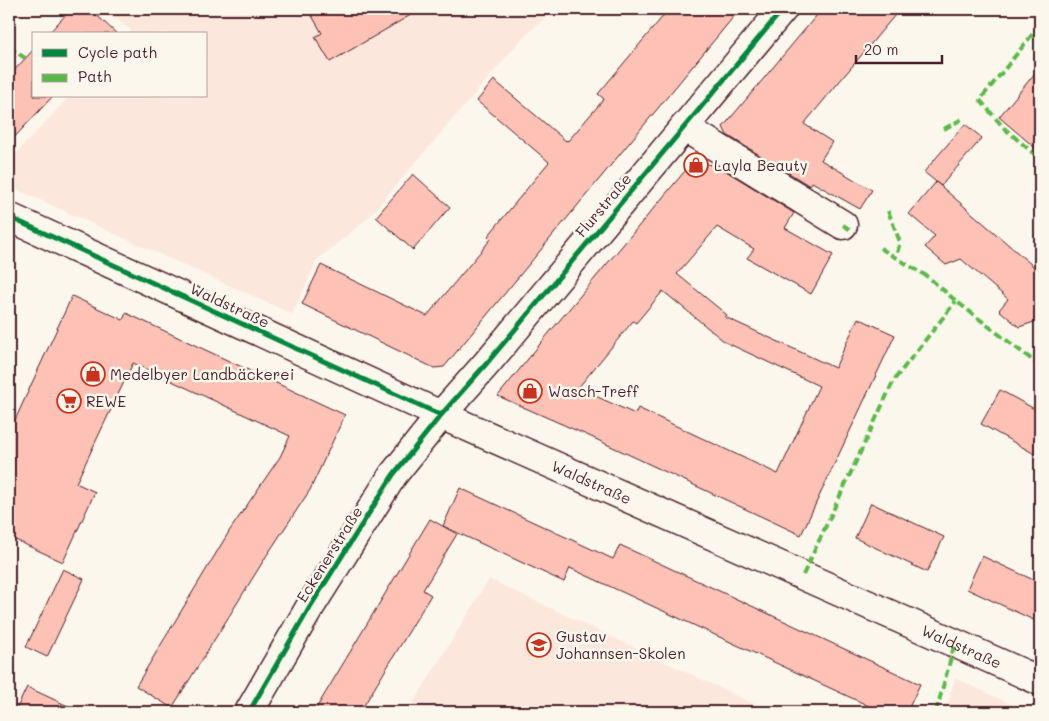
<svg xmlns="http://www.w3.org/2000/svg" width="1049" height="721" font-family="Mali,sans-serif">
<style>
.built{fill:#fce7dc}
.building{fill:#fdc2b5;stroke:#4a1f2b;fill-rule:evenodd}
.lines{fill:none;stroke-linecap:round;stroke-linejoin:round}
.minor-casing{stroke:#4a1f2b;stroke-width:31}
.tertiary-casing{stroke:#4a1f2b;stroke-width:31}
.secondary-casing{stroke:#4a1f2b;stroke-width:31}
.minor{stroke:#fbf7ec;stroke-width:28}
.tertiary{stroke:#fbf7ec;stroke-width:28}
.secondary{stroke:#fbf7ec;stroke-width:28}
.quiet{stroke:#58b947;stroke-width:4;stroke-dasharray:8 4;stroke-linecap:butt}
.cycleway-casing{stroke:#fbf7ec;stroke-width:8}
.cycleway{stroke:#00873e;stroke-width:5}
.labels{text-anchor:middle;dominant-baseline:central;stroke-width:5;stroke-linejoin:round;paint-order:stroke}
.poi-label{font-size:15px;fill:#4a1f2b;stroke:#fbf7ec;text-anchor:start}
.street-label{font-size:15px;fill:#4a1f2b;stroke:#fbf7ec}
</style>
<rect width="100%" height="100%" fill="#fbf7ec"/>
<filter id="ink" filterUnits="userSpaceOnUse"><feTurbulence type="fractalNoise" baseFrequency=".02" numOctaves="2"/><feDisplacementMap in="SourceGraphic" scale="10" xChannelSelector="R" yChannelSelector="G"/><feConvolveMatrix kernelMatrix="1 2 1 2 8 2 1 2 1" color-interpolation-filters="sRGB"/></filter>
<g filter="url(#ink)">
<!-- built -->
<g class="built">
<path d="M104 9H554L521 40 367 219 318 259 292 314 9 186V161L70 96H206V34H128L131 30Z"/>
<path d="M489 579 771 712H408Z"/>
<path d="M955 678 1027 712H946Z"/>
</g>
<!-- building -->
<g class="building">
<path d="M71 9H90L117 34H48Z"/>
<path d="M308 9H421L330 62 315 37 322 33Z"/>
<path d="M669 9H740L444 367 434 368 302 304 321 265 427 316 491 239 488 236 549 162 477 101 494 80 566 141 567 140 568 141 604 99 598 94Z"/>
<path d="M822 9H900L804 124 832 142 821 160 872 190 860 209 812 182 810 186 727 135 723 127Z"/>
<path d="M34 49V96H53L9 143V76Z"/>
<path d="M1040 67V152L999 117Z"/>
<path d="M965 124 982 138 941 186 924 172Z"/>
<path d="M695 159 726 171 794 213 785 228 833 255 811 294 747 258 754 249 717 227 677 274 727 315 725 317 835 368 858 318 895 335 801 535 589 436 498 396 549 333ZM663 291 725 342 819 386 778 474 638 408 635 414 578 388 633 321 636 323Z"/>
<path d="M413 174 450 207 413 250 376 217Z"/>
<path d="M936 182 1040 272V320L1019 327 999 310 1008 299 961 259 946 265 925 247 935 236 909 214Z"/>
<path d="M72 296 123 320 126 313 345 415 310 490 267 555 172 708 136 686 230 530 280 457 290 436 133 363 76 483 95 492 63 562 9 537V433Z"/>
<path d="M1000 390 1040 412V457L981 424Z"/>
<path d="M460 488 613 559 620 545 920 684 907 712H882L570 568 564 582 443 526Z"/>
<path d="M871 503 944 537 927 572 855 538Z"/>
<path d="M430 519 457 534 423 590 431 595 360 712H314Z"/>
<path d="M982 556 1040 583V623L967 589Z"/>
<path d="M63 569 84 579 47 657 26 647Z"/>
<path d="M27 687 81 712H15Z"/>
</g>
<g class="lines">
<!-- minor casing -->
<g class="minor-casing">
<path id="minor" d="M684 127 843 225"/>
</g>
<!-- tertiary casing -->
<g class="tertiary-casing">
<path id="tertiary" d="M249 712 310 607 393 475 441 415 487 363 783 9"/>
</g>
<!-- secondary casing -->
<g class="secondary-casing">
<g id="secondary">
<path id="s1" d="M9 217 441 415 1040 681"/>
</g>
</g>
<!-- minor -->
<use href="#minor" class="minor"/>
<!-- tertiary -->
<use href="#tertiary" class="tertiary"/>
<!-- secondary -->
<use href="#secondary" class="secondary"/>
<!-- quiet -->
<g class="quiet">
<path d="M1040 25 980 100 1004 128 1040 159"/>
<path d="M9 47 25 58"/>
<path d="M944 129 962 119"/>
<path d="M888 211 900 242 896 257"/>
<path d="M843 225 852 231"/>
<path d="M880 248 928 277 956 301 1040 366"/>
<path d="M803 575 894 380 956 301"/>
<path d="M936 712 955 643"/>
</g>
<!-- cycleway casing -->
<g class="cycleway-casing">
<g id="cycleway">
<path d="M9 217 441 415"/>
<path d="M249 712 310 607 393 475 441 415 487 363 783 9"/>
</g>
</g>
<!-- cycleway -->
<use href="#cycleway" class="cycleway"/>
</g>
</g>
<!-- icons -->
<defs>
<g id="shop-ring" transform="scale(1.25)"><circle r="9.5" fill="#fbf7ec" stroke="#c8321e" stroke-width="1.5"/><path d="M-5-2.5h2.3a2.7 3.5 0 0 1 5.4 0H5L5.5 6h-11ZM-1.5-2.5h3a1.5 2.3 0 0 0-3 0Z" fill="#c8321e"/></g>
<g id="supermarket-ring" transform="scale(1.25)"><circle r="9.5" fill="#fbf7ec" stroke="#c8321e" stroke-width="1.5"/><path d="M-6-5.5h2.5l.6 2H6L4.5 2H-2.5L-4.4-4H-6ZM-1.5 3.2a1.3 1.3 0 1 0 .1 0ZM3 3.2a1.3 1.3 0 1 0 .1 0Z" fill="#c8321e"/></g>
<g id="school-ring" transform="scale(1.25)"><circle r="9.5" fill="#fbf7ec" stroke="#c8321e" stroke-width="1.5"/><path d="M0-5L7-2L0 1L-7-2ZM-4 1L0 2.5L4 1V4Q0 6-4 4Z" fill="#c8321e"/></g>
</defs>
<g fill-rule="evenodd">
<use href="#shop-ring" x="696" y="165"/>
<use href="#shop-ring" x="93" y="374"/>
<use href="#shop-ring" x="530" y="391"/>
<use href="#supermarket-ring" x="69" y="401"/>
<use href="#school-ring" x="539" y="645"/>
</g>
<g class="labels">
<!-- poi labels -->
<g class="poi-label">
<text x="714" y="165">Layla Beauty</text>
<text x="110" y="374">Medelbyer Landbäckerei</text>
<text x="548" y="391">Wasch-Treff</text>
<text x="86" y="401">REWE</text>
<text x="556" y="636">Gustav<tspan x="556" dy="17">Johannsen-Skolen</tspan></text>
</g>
<!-- street labels -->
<g class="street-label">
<text transform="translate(603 205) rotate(-50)">Flurstraße</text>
<text transform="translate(230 305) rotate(25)">Waldstraße</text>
<text stroke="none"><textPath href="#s1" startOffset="640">Waldstraße</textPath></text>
<text transform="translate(329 554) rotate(-58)">Eckenerstraße</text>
<text stroke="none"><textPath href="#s1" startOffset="1045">Waldstraße</textPath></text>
</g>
</g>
<!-- margin -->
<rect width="1049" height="721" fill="none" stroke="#fbf7ec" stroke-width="30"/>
<rect x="15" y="15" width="1019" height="691" fill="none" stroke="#4a1f2b" stroke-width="2" filter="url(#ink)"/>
<!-- legend -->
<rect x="32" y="32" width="175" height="65" fill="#fbf7ec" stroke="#b4a19f"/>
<rect x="42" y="49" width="25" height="8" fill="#00873e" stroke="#b4a19f"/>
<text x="78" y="58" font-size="15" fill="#4a1f2b">Cycle path</text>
<rect x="42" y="74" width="25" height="8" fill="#58b947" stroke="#b4a19f"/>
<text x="78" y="82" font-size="15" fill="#4a1f2b">Path</text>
<!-- scale -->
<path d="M856 55v8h86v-8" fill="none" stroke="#4a1f2b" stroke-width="2.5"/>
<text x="864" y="55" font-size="15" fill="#4a1f2b" stroke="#fbf7ec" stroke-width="4" paint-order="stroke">20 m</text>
</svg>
